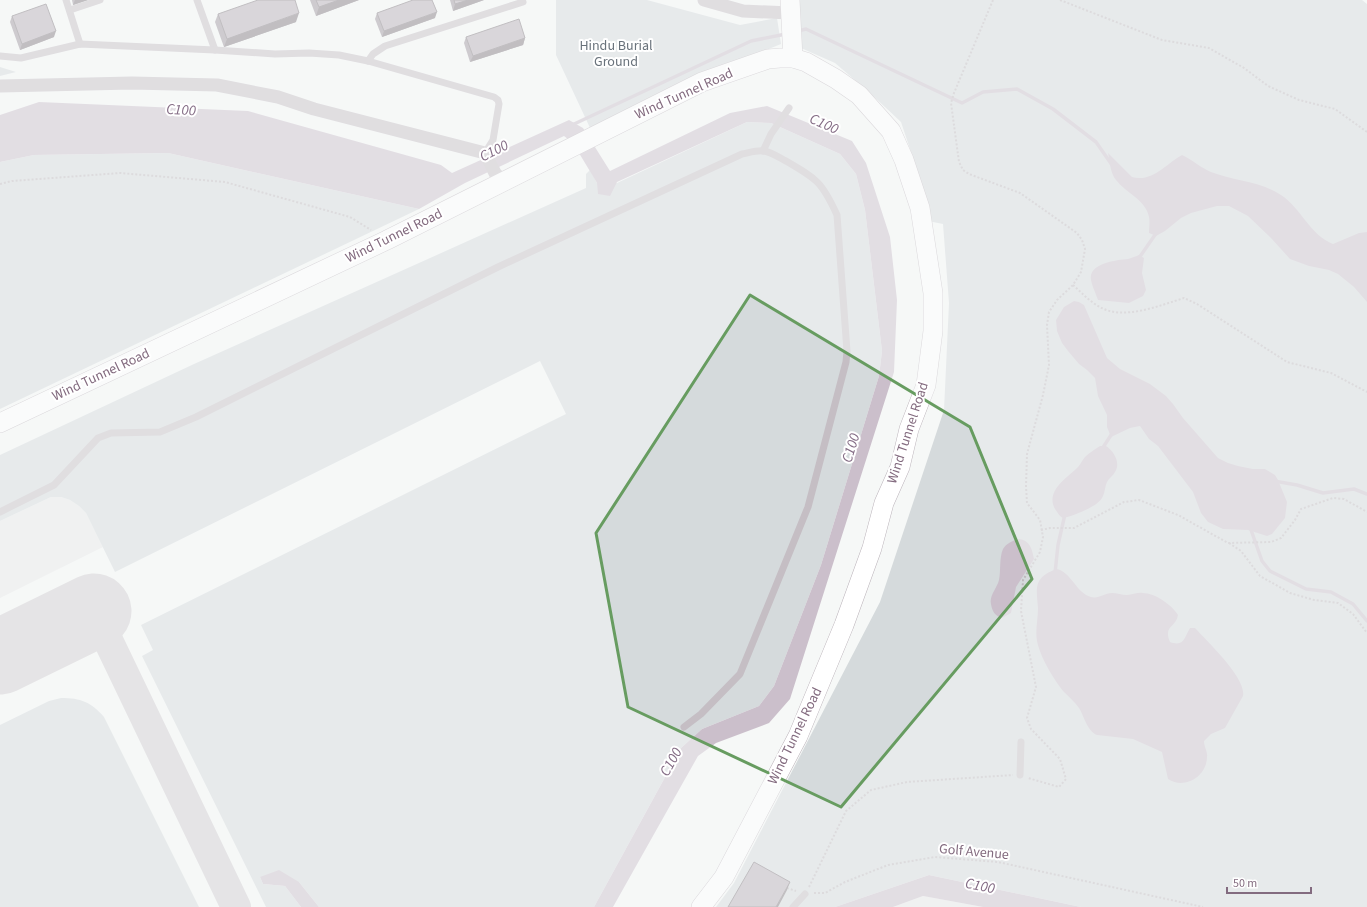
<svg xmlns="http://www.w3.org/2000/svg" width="1367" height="907" font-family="'Source Sans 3',sans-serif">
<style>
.built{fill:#e9e9e9}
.green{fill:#d5dadc}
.water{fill:#cbbfcb}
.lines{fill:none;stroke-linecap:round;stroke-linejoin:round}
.stream{stroke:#cbbfcb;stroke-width:3.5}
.taxiway{stroke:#d1cdd0;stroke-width:30}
.runway{stroke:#d1cdd0;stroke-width:75}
.secondary-casing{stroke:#bbb3ba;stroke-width:20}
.path{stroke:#beb8bd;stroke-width:2;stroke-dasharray:2 2;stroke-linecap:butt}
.lane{stroke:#c5bec4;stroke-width:7}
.street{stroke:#c5bec4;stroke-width:13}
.secondary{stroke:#fff;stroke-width:19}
.wall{fill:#9d959d}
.shaded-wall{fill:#80797f}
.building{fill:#b7adb6;stroke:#80797f}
.marked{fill:none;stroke:#679c60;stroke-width:3;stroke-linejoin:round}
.labels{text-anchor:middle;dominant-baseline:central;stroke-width:4;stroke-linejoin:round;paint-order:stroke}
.park-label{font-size:14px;fill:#69727b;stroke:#fff}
.street-label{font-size:14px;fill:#836b7f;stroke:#fff}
.water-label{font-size:15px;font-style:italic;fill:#846c85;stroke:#fff}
</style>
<rect width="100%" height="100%" fill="#f6f8f7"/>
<!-- built -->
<g class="built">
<path d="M51 497H61L70 500 79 506 86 513 103 547 0 598V521Z"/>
<path d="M923 896 983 907H893Z"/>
</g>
<!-- green -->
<g class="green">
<path d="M556 0H647L740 25 777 18 781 44 643 101 591 130 556 55Z"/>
<path d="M798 0H1362L1367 4V907H1081L929 875 835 907H716L734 883 880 602 944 410 949 303 943 224 928 221 926 197 901 122 870 93 835 63 801 48Z"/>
<path d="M0 67 16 72 0 76Z"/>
<path d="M747 122 771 123 840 154 856 174 865 210 882 351 879 376 821 565 774 686 759 706 702 729 681 748 594 907H319L299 882 260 877 263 884 285 886 301 907H266L142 656 153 650 141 625 566 414 540 361 115 572 86 513 79 506 70 500 61 497H51L0 521V455L194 364 586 188V174L590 170 597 183H617Z"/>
<path d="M168 153 419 209 0 409V162L34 155Z"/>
<path d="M61 698C81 698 91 702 104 717L199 907H0V725L49 701Z"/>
</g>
<!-- water -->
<g class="water">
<path d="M39 102 248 111 441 165 452 173 569 120 583 128 610 171 730 113 767 106 852 141 866 163 890 237 897 300 894 372 790 699 769 723 716 743 698 756 613 907H594L681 748 702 729 759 706 774 686 821 565 879 376 882 351 865 210 856 174 840 154 771 123 747 122 617 182 610 196 598 194 597 183 573 143 564 136 465 183 419 209 168 153 34 155 0 162V115Z"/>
<path d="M1108 153 1132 177C1152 183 1167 163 1182 155 1193 160 1201 168 1211 172 1234 181 1260 181 1281 195 1301 208 1310 235 1333 244L1359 233 1367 232V302L1354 287 1338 274 1329 270 1309 266 1290 259 1271 238 1248 216 1229 206H1217L1191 213 1181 218 1165 231 1156 236 1149 233C1149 228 1150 222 1149 217 1146 200 1126 193 1116 180 1110 173 1110 162 1108 153Z"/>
<path d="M1139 255 1144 258 1142 273 1146 290 1143 296 1129 303 1098 300C1096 294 1092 286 1091 280 1088 263 1117 260 1128 259 1132 258 1136 256 1139 255Z"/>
<path d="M1074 301 1079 302 1084 305 1107 358 1120 369 1150 384 1166 396 1173 404 1183 418 1218 458 1228 463 1238 466 1253 469H1265L1275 475 1278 480 1287 502 1285 518 1272 534 1267 536 1248 530 1223 529 1208 522 1201 513 1193 492 1158 446 1149 439 1140 426 1130 428 1111 437 1107 427V415L1098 396 1095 378 1087 370 1079 364 1068 351 1062 343 1057 331 1056 320 1064 307Z"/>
<path d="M1100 446H1106C1114 451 1121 463 1115 472 1113 476 1109 478 1107 482 1105 486 1105 492 1103 496 1100 506 1073 516 1063 518 1059 516 1058 513 1055 509 1045 491 1067 478 1078 467 1081 464 1082 460 1085 457 1089 453 1095 449 1100 446Z"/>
<path d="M1019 539C1030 540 1032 549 1034 559L1016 587 1011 613 1002 618C995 616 992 611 991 604 989 596 997 588 999 580 1001 571 999 558 1003 549 1007 543 1012 541 1019 539Z"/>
<path d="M1056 569C1071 571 1076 593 1091 597 1099 599 1104 593 1112 593 1117 593 1122 595 1127 595 1132 595 1138 592 1143 593 1155 593 1172 605 1178 615 1176 628 1163 625 1170 642 1184 647 1184 638 1190 628H1195C1207 641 1247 679 1243 696L1225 728 1211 734 1204 741C1204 747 1208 752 1207 757 1207 776 1185 790 1168 779L1162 752 1133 739 1097 735C1087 731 1084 716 1079 708 1075 702 1069 697 1064 692 1054 680 1040 657 1037 641 1035 631 1038 619 1038 608 1036 586 1034 578 1056 569Z"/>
<path d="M279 870 299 882 319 907H301L285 886 263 884 260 877Z"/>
<path d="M929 875 1081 907H983L923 896 893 907H835Z"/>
</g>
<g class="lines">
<!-- stream -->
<g class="stream">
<path d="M798 31 806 29 962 103 983 92 1017 89 1053 109 1096 142 1112 165"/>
<path d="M572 125 751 41 786 34"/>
<path d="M1139 258 1157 232"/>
<path d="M1102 449 1113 432"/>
<path d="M1274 481 1297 485 1323 493 1354 489 1367 494"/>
<path d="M1250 527 1262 561 1270 571 1306 589 1331 592 1353 604 1367 621"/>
<path d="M1055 573 1058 545 1065 514"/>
</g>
<!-- taxiway -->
<path class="taxiway" d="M94 611 236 907"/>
<!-- runway -->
<path class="runway" d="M0 657 94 611"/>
<!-- secondary casing -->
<g class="secondary-casing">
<g id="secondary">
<path d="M790 0 793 58"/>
<path d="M0 423 387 240 702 82 768 59 780 58H793L806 62 836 79 859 95 891 131 904 160 920 208 933 293V331L926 385 909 429 900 467 884 503 872 548 844 625 798 736 724 877 701 907"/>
</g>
</g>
<!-- path -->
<g class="path">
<path d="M993 0 954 93 951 103 959 162 963 170 969 174 1020 193 1077 233 1082 240 1085 249 1081 272 1073 285 1057 300 1049 312 1047 325 1049 365 1043 395 1027 454 1026 486 1027 503 1040 520 1043 537 1040 552 1023 580 1021 611 1036 687 1027 718 1031 729 1060 759 1066 779 1059 787 1028 778"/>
<path d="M1060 0 1162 40 1209 48 1244 68 1268 86 1299 100 1335 109 1367 132"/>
<path d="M0 184 12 181 120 173 225 182 350 217 371 230"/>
<path d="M1073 285C1082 293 1090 302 1100 307 1123 321 1161 305 1184 298L1197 304 1287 362 1331 373 1367 392"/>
<path d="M1041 530 1050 528H1074L1124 502 1139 500 1178 515 1228 543 1271 542 1281 538 1295 520 1301 509 1333 498 1344 499 1367 512"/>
<path d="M1229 543 1241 551 1260 576 1290 593 1314 600 1338 603 1353 614 1367 633"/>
<path d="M809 887 846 811 871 790 907 782 1013 775"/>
<path d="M787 888 796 891"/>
<path d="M814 893H825L845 882 888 865 935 857 998 862 1203 907"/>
</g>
<!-- lane -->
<g class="lane">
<path d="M66 0 80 44"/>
<path d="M197 0 215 50"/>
<path d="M70 10 100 0"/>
<path d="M0 56 21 58 80 44 215 50 275 54 309 53 339 55 368 61 494 97 498 100 499 104 493 140 485 153"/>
<path d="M368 61 373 54 385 46 523 2"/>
<path d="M763 151 771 134 789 108"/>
<path d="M0 512 54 485 98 438 111 433 160 432 196 417 498 267 742 154C748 153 757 150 764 151 771 152 780 158 786 161 817 179 822 182 837 215L847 351 846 362 808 507 740 674 701 714 684 727"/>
<path d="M1020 775 1021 742"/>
<path d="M793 907 805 894"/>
</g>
<!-- street -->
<g class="street">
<path d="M704 0 743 11 790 13"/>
<path d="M0 86 132 83 217 85 278 97 314 109 485 153 495 173 504 182"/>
</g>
<!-- secondary -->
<use href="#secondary" class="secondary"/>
</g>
<!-- wall -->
<g class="wall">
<path d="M72 0H88L73 5Z"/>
<path d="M310 0H359L316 16Z"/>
<path d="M450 0H484L453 11Z"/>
<path d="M377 13 435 18 382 37 375 19Z"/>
<path d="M218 14 296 22 224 47 215 22Z"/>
<path d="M12 16 54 37 20 50 10 22Z"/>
<path d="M466 37 525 38 523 45 470 62 464 43Z"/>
</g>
<!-- shaded-wall -->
<g class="shaded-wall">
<path d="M75 0H88L73 5Z"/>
<path d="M339 0H359L316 16 319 7Z"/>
<path d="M468 0H484L453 11 455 4Z"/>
<path d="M437 12 435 18 382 37 384 31Z"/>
<path d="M299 13 296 22 224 47 227 39Z"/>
<path d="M56 31 54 37 20 50 22 44Z"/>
<path d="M525 38 523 45 470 62 473 56Z"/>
<path d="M790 882 787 890 778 907H776Z"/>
</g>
<!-- building -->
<g class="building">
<path d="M258 0H295L299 13 227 39 218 14Z"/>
<path d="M316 0H339L319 7Z"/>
<path d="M413 0H432L437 12 384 31 377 13Z"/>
<path d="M454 0H468L455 4Z"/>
<path d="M46 4 56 31 22 44 12 16Z"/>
<path d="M519 19 525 38 473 56 466 37Z"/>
<path d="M754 862 790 882 776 907H728Z"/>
</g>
<!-- marked area -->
<path d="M0 0H1367V907H0ZM750 295 970 427 1032 579 841 807 628 707 596 533Z" fill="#f6f8f7" fill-opacity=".55" fill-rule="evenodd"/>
<path class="marked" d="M750 295 970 427 1032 579 841 807 628 707 596 533Z"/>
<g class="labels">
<!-- park labels -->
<g class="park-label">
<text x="616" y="46">Hindu Burial<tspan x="616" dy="16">Ground</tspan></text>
</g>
<!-- street labels -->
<g class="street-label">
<text transform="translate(684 94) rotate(-24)">Wind Tunnel Road</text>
<text transform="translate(394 236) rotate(-26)">Wind Tunnel Road</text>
<text transform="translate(101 375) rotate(-25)">Wind Tunnel Road</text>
<text transform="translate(908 433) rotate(-72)">Wind Tunnel Road</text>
<text transform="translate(795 736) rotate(-64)">Wind Tunnel Road</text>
<text transform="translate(974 852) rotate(5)">Golf Avenue</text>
</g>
<!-- water labels -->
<g class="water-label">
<text transform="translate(181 110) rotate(3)">C100</text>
<text transform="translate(824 124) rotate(24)">C100</text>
<text transform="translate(494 151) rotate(-27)">C100</text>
<text transform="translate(851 448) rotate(-73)">C100</text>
<text transform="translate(671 762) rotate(-61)">C100</text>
<text transform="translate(980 886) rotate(11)">C100</text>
</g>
</g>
<!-- scale -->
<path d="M1227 887v6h84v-6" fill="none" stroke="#836b7f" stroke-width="2"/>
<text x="1233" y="887" font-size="12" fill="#836b7f" stroke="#ffffff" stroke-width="3" paint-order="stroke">50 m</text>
</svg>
